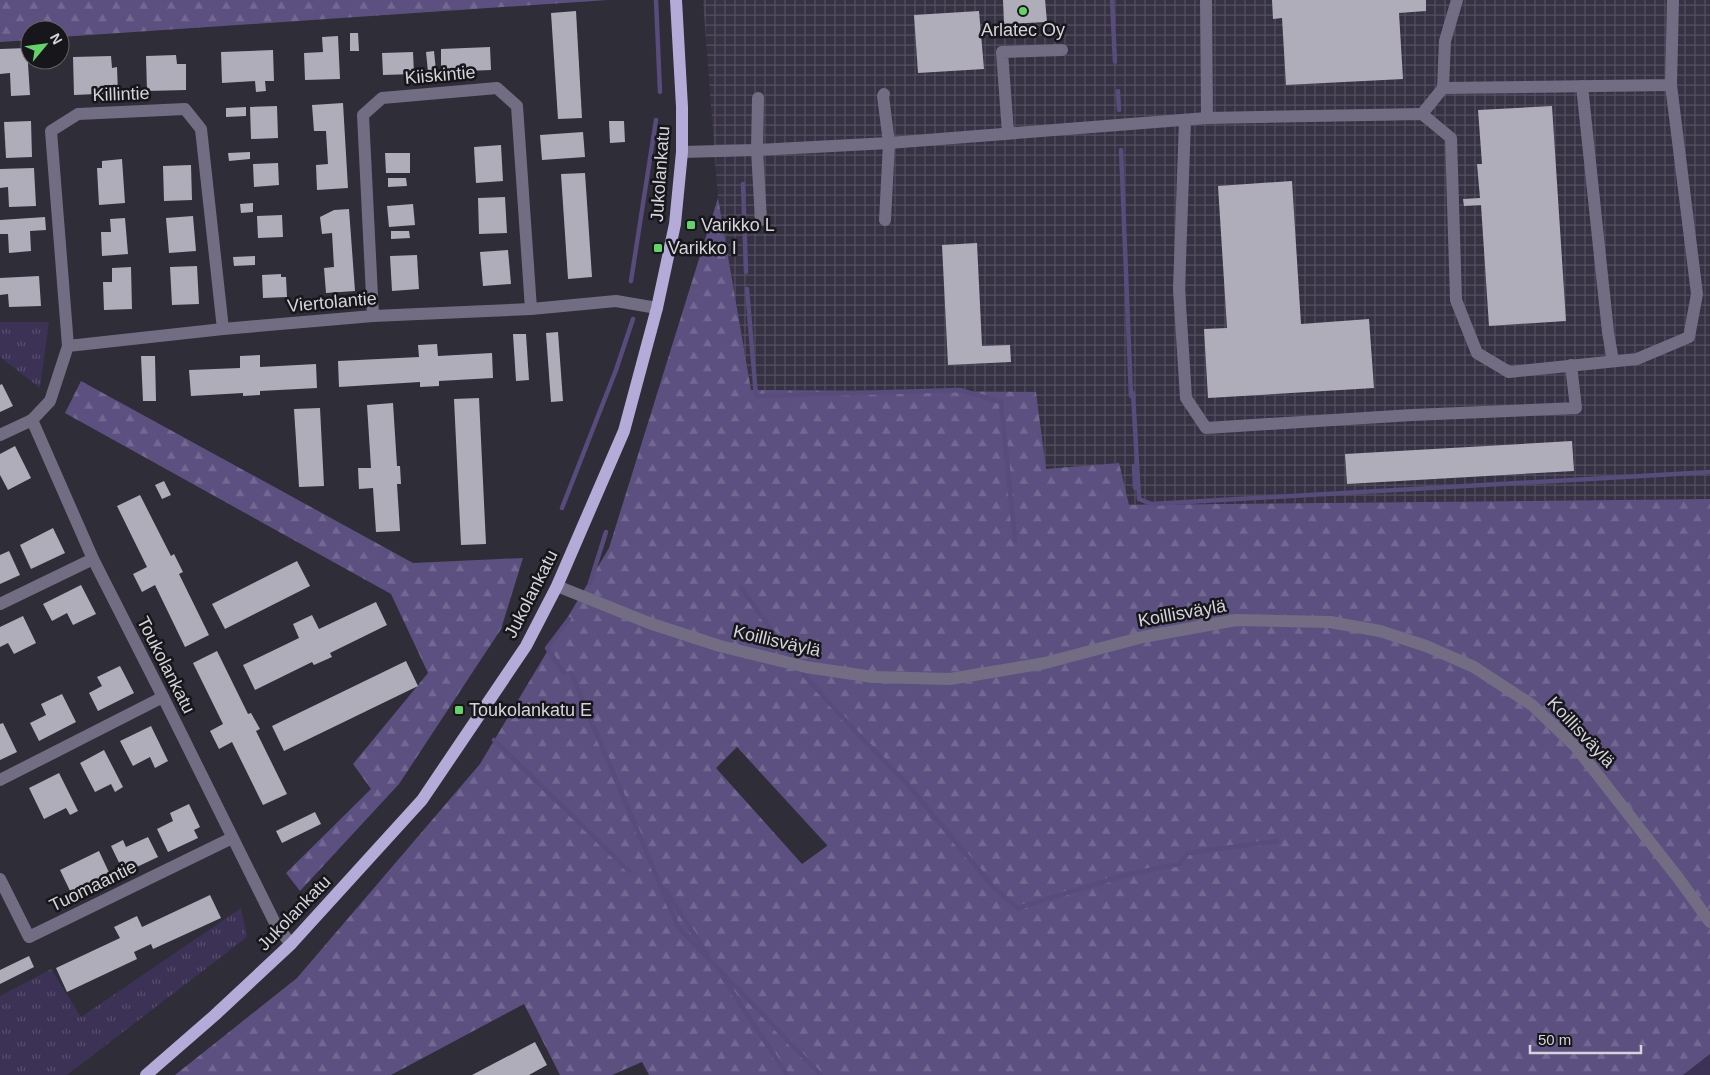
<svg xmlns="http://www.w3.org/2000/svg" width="1710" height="1075" font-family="Arial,sans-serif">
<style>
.industrial{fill:url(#industrial-grid)}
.grass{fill:#3b3256}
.forest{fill:url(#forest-firs);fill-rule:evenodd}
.park{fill:url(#park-tufts)}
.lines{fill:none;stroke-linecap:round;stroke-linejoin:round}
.stream{stroke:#574c7b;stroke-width:4.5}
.building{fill:#afadba}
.minor{stroke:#726d83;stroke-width:12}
.major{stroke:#b5abd9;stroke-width:12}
.poi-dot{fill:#64d468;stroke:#17161a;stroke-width:2}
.labels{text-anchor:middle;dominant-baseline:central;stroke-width:5;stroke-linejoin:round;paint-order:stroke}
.poi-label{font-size:18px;fill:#d5d4db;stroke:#17161a;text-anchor:start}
.street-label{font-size:18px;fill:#d5d4db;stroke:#17161a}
</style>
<defs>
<pattern id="industrial-grid" width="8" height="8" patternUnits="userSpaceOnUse" patternTransform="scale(1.25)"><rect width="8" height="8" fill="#363243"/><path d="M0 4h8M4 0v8" fill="none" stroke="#524f5e"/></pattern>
<pattern id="forest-firs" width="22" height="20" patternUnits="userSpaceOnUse" patternTransform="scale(1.25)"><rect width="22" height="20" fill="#5c5080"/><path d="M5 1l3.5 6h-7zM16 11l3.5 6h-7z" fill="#726891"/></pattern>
<pattern id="park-tufts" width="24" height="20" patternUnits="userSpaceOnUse" patternTransform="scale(1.25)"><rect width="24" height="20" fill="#3b3256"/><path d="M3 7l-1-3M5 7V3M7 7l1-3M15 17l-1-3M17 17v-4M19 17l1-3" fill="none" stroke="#564f6e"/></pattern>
</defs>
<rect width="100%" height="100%" fill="#2f2d37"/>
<!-- industrial -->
<path class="industrial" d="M703 0H1710V499L1128 505 1119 463 1045 470 1036 392 751 390 718 198Z"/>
<!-- grass -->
<path class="grass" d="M1710 1054V1075H1683Z"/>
<!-- forest -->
<g class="forest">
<path d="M0 0H608L60 37V30H30V40L0 42Z"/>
<path d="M718 198 751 390 1036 392 1046 469 1119 463 1129 505 1710 499V1054L1683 1075H649L642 1062 612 1075H560L524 1004 391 1075H175L297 978 480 764 609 548ZM737 747 827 845V846L802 864 716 768Z"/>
<path d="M81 381 413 563 523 558 501 629 399 784 300 891 286 873 371 789 353 764 428 673 391 594 65 413Z"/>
</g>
<!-- park -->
<g class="park">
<path d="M0 322H49L40 388 0 357Z"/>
<path d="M241 908 247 937 67 1075H0V996L51 969 81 1017Z"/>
</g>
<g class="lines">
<!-- stream -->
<g class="stream">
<path d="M656 0 660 92"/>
<path d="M1112 0 1115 62"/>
<path d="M1118 91 1119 110"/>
<path d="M1121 150 1131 396"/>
<path d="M743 184 746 272"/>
<path d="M631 281 656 120"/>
<path d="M747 289 756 396 960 390 1001 402 1015 540"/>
<path d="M1133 393 1139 499 1152 504 1710 472"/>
<path d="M1134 466 1135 488"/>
<path d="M562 508 616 370 633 319"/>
<path d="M590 583 606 532"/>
<path d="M741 588 790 655"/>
<path d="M564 673 547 648 569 619"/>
<path d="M571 673 678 927 821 1075"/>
<path d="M804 675 857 733 908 785 994 888 1018 908 1125 875 1179 864 1188 853 1277 841"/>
<path d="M494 740 629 871"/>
<path d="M665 890 708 955"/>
<path d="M722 976 787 1075"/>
</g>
</g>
<!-- building -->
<g class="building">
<path d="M1003 0H1045L1047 22 1004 24Z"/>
<path d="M1272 0H1426V11L1399 13 1403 79 1286 85 1282 18 1273 19Z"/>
<path d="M576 11 582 118 558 119 551 13Z"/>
<path d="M979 11 984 69 918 73 914 15Z"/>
<path d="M350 33H358L359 51H350Z"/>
<path d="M338 36 340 79 305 80 304 53 323 52 322 37Z"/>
<path d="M490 47 491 70 441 72V49Z"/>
<path d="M27 48 30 95 11 96 10 73 0 74V49Z"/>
<path d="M273 50 274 81H265L266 91 256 92 255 81 222 83 221 52Z"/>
<path d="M434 51 436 71 428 72 426 52Z"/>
<path d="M413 52 414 74 383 75 382 53Z"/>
<path d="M176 55 177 64H186V90L147 91 146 56Z"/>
<path d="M111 56 112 68 117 67 118 93 74 95 73 57Z"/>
<path d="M343 103 348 188 317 190 316 165 328 164 326 131H314L312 105Z"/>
<path d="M277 106 278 138 251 139 250 107Z"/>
<path d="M1552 106 1566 321 1489 326 1481 205 1464 206 1463 199 1480 198 1477 164H1482L1478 110Z"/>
<path d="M246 107V116L226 117V108Z"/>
<path d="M31 121 32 157 6 158 4 122Z"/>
<path d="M609 121H624L625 142 610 143Z"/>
<path d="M583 132 585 157 542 160 540 135Z"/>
<path d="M501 145 503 181 476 183 474 147Z"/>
<path d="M250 152V159L229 161 228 153Z"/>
<path d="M385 153H410V173H386Z"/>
<path d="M122 159 125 203 99 205 97 168H102V161Z"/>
<path d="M278 163 279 185 254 187 253 164Z"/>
<path d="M191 165 192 200 164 201 163 166Z"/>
<path d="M34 168 36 206 9 207 8 187 0 188V169Z"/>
<path d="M585 173 592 277 568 279 561 174Z"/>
<path d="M388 178H406L407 186 388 187Z"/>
<path d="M1292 181 1301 324 1369 319 1374 388 1208 398 1204 329 1227 328 1218 186Z"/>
<path d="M505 197 507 233 479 234 478 198Z"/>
<path d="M253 203V212L241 213 240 204Z"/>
<path d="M413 204 415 225 389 227 387 206Z"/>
<path d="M349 209 355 291 326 293 324 268 334 267 332 233 322 234 320 217 334 210Z"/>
<path d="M282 215 283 237 258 238 257 216Z"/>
<path d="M193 216 196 251 169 253 166 218Z"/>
<path d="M45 217 46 230 30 231 31 251 9 253 8 234H0V220Z"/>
<path d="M125 218 128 254 102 256 101 232H111L110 219Z"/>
<path d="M391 231H409L410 238 391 239Z"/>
<path d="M977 243 982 346 1010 345 1011 362 948 365 942 245Z"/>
<path d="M508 250 511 284 483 286 480 252Z"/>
<path d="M417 255 419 289 392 291 390 256Z"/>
<path d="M255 256V265L234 266 233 257Z"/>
<path d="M197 266 199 304 172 305 170 267Z"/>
<path d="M131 267 132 309 104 310 103 282H112V268Z"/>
<path d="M281 274V277H286L287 297 263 298 262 275Z"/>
<path d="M39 276 41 306 9 307 8 294 0 295V278Z"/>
<path d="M558 332 563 401 551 402 546 333Z"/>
<path d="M513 334H526L529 380 516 381Z"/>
<path d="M437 344 438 356 492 353 493 378 439 381V386L420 387V382L339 387 338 361 419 357 418 345Z"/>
<path d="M260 355V367L316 364 317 388 260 391V395L243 396V393L191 396 189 370 240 368V356Z"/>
<path d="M141 356H155L156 401H143Z"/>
<path d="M2 384 13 406 0 412V385Z"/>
<path d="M479 398 486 544 461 545 454 399Z"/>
<path d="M393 403 397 466H400L401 484H397L400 531 376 532 373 488 359 489 358 468H371L367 405Z"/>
<path d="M320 408 324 486 299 487 294 409Z"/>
<path d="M1572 441 1574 471 1347 484 1345 454Z"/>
<path d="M15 446 31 478 8 490 0 475V454Z"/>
<path d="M164 481 171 495 162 499 155 485Z"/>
<path d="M140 495 171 556 174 554 183 572 179 574 209 635 185 647 155 585 142 592 133 574 147 567 117 506Z"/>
<path d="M53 528 65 553 31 569 20 545Z"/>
<path d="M9 551 20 575 0 584V555Z"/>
<path d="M297 561 310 586 225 629 212 604Z"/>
<path d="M81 585 96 614 73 625 67 613 52 621 43 604Z"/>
<path d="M376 602 387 625 330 653 332 657 314 665 312 662 255 690 243 665 299 638 293 624 312 615 319 629Z"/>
<path d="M23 616 36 643 14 654 8 643 0 647V627Z"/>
<path d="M217 651 248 714 251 713 260 729 256 731 287 794 263 805 232 742 219 749 210 731 223 724 193 663Z"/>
<path d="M406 661 418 686 284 751 272 726Z"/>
<path d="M120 666 134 693 98 711 89 693 102 686 97 677Z"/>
<path d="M62 694 76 722 39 741 30 723 46 715 41 704Z"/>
<path d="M3 723 17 752 0 760V724Z"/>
<path d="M151 726 168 761 155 768 150 757 133 766 120 741Z"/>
<path d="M104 750 123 787 115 792 111 784 95 792 80 763Z"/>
<path d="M59 773 78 811 70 815 66 808 44 819 29 788Z"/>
<path d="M189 804 200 827 194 830 198 838 168 852 157 829 173 821 170 813Z"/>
<path d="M315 812 321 824 282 843 276 831Z"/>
<path d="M148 837 158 857 124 873 111 846 123 840 126 847Z"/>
<path d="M99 851 112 879 73 897 60 870Z"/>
<path d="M210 895 221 918 153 949 151 944 134 952 137 959 67 992 56 968 120 938 114 927 137 916 142 927Z"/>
<path d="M29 956 34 967 0 984V970Z"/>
<path d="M535 1042 547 1065 529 1075H472Z"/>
</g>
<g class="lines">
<!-- minor -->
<g class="minor">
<path d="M1206 0 1207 118"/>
<path d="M1582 86 1608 332 1613 361"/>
<path d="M1443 88 1671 85 1673 0"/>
<path d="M884 94 883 96 889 143 885 220"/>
<path d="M758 98 757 150 761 220"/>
<path d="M1422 114 1443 88 1445 41 1457 0"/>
<path d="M1185 120 1179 289 1186 398 1206 428 1412 415 1576 408 1571 365"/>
<path d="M1008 133 1002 52 1062 50"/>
<path d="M682 152 757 150 889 143 1207 118 1422 114 1451 138 1456 300 1477 353 1509 372 1637 359 1689 337 1697 294 1671 85"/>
<path d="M373 316 363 115 382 98 497 88 517 106 531 309"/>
<path d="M68 346 51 131 78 114 185 109 201 129 223 329"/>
<path d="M0 435 32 420"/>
<path d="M557 586 649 623 720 646 806 667 873 677 950 679 1045 663 1143 637 1236 620 1330 622 1380 631 1426 646 1474 667 1532 705 1576 747 1679 879 1710 922"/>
<path d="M0 604 93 559"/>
<path d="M0 780 163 697"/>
<path d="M0 879 29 937 232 838"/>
<path d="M291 944 276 925 163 697 93 559 32 420 50 401 68 346 223 329 373 316 531 309 616 301 657 308"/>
</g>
<!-- major -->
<path class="major" d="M146 1075 215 1015 291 944 422 800 526 646 557 586 624 431 657 308 675 224 682 152V107L676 0"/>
</g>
<!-- markers -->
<g class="poi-dot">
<circle cx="1023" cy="11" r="5"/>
<rect x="686" y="220" width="10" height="10" rx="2.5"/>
<rect x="653" y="243" width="10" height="10" rx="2.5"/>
<rect x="454" y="705" width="10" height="10" rx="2.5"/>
</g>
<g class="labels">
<!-- poi labels -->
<g class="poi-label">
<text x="1023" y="30" text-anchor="middle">Arlatec Oy</text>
<text x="701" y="225">Varikko L</text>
<text x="668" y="248">Varikko I</text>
<text x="469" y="710">Toukolankatu E</text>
</g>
<!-- street labels -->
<g class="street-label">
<text transform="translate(440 75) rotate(-5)">Kiiskintie</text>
<text transform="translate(121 94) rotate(-2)">Killintie</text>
<text transform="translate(660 174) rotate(-86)">Jukolankatu</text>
<text transform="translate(332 302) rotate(-5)">Viertolantie</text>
<text transform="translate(531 594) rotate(-63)">Jukolankatu</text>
<text transform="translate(1182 613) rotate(-10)">Koillisväylä</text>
<text transform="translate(777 641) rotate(13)">Koillisväylä</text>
<text transform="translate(166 665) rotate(63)">Toukolankatu</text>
<text transform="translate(1581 732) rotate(47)">Koillisväylä</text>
<text transform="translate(93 886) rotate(-26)">Tuomaantie</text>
<text transform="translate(294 913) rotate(-46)">Jukolankatu</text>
</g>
</g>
<!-- north arrow -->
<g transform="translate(45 45) rotate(61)"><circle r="24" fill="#17161a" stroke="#636267"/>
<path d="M0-4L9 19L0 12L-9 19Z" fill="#64d468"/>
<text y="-8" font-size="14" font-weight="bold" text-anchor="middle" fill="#d5d4db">N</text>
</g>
<!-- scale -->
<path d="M1530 1045v8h111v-8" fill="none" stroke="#d5d4db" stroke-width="2.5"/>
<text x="1538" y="1045" font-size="15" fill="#d5d4db" stroke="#17161a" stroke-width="4" paint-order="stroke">50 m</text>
</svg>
